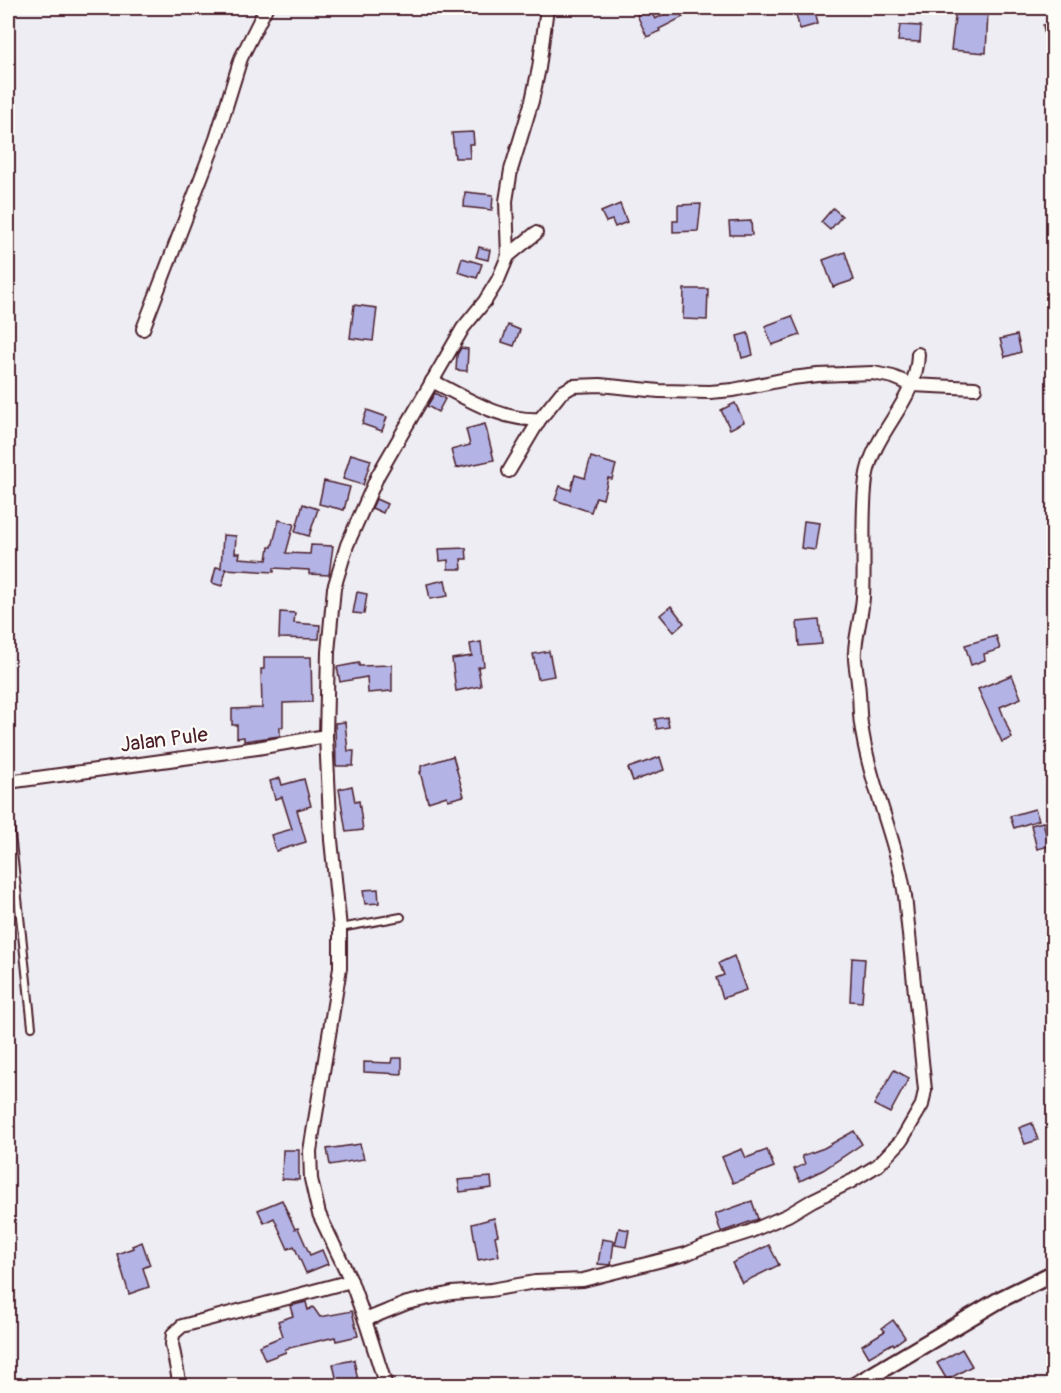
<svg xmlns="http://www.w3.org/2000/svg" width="1061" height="1393" font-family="Pangolin,sans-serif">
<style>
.building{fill:#b3b3e5;stroke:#4a1f2b;stroke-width:1.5}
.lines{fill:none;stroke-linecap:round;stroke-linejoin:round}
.service-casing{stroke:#4a1f2b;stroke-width:10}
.minor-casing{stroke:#4a1f2b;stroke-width:16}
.tertiary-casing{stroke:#4a1f2b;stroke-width:20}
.service{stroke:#fdfcf7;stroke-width:6}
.minor{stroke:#fdfcf7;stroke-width:12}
.tertiary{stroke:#fdfcf7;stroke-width:15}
.labels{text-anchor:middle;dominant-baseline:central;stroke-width:4.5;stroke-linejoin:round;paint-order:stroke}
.street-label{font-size:21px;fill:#4a1f2b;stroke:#fdfcf7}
</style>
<rect width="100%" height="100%" fill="#eeedf3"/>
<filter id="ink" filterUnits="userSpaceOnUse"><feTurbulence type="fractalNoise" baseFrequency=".0167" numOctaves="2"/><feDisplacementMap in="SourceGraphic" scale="12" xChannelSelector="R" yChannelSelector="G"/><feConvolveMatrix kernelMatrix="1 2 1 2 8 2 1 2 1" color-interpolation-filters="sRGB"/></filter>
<g filter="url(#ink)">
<!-- building -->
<g class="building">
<path d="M678 8 683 17 659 29 660 31 647 37 637 15 650 10 655 19Z"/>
<path d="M814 8 818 24 800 29 795 12Z"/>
<path d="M956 9 988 12 986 53 951 50Z"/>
<path d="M1053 23V53H1048L1043 25Z"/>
<path d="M900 25 921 26 920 42 898 41Z"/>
<path d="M473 132 474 144H469L470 158H455L452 133Z"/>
<path d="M465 192 493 195 492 210 464 207Z"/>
<path d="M620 204 627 222 615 227 612 220 606 222 601 212Z"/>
<path d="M701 204 698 231 673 232V221H678V205Z"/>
<path d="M833 208 842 216 830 230 821 222Z"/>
<path d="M751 221 752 235H730L729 222Z"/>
<path d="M479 247 490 250 488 260 476 257Z"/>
<path d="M845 252 854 280 833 287 823 260Z"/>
<path d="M462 258 482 264 477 278 458 272Z"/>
<path d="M684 289H708L707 320 683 319Z"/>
<path d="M354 305 377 308 373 341 350 338Z"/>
<path d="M792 316 800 335 772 345 765 326Z"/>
<path d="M508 325 520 330 514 346 502 342Z"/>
<path d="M748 333 753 355 742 358 737 336Z"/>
<path d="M1017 335 1021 352 1005 357 1000 339Z"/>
<path d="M461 348 468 349 467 371 456 370 457 355Z"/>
<path d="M435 393 445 399 438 412 427 406Z"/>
<path d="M735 403 744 422 730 429 721 410Z"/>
<path d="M367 410 387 417 382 431 362 424Z"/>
<path d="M485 424 494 460 456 468 451 450 470 445 466 429Z"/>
<path d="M351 454 371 460 363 485 343 479Z"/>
<path d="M591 457 616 465 612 479 608 478 603 499 596 497 591 512 555 500 560 486 571 490 575 475 585 478Z"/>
<path d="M324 481 350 487 344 510 319 504Z"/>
<path d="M376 499 387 504 383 513 372 508Z"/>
<path d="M303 504 318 509 309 536 295 532Z"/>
<path d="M279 520 294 524 286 553 310 554 311 545 333 546 329 575 309 574V570L274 568V572L224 569 226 570 222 586 212 583 216 567 221 568 223 535 236 536 235 553H240L239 558 267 560 269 547H272Z"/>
<path d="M804 521 819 523 815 550 801 548Z"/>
<path d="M466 548 467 559H461L462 569H448V560L440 561 439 549Z"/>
<path d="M445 580 448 596 430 599 427 584Z"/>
<path d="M357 592 367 594 364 614 353 613Z"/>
<path d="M671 606 684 623 674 632 660 615Z"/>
<path d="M280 612 295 613 294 623 320 625 319 639 279 638Z"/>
<path d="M819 620 822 644 799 646 797 622Z"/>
<path d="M996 636 1000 649 984 654 985 660 971 665 965 645Z"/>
<path d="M481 642 484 666 478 667 481 686 456 691 452 659 472 656 470 644Z"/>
<path d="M549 651 554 676 538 679 533 654Z"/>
<path d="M264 657H311L312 702 283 703V727H280V736L244 741V737L237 738V725H232V709L262 708 261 669H264Z"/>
<path d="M359 663V666L392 665V691L368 693 367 677 340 682 337 667Z"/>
<path d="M1012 675 1021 698 1000 707 1012 738 1002 742 978 689Z"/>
<path d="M667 717 669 727 657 729 655 719Z"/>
<path d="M345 722 348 751H354L353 766H336L335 723Z"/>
<path d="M453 756 464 796 448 800 447 796 428 802 420 772H421V766Z"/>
<path d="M660 757 664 770 633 781 628 768Z"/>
<path d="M280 778 282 785 304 779 311 806 297 810 306 842 276 851 271 835 292 829 282 797 275 799 270 781Z"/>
<path d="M352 786 355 802 359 801 363 830 346 832 339 789Z"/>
<path d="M1035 809 1039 820 1014 828 1010 816Z"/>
<path d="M1043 822 1049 846 1037 849 1031 825Z"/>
<path d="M378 889 379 903 365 904 363 890Z"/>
<path d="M734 956 746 990 723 998 716 978 724 975 719 963Z"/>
<path d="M852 958 865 959 862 1002 850 1001Z"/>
<path d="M392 1058H402V1074L364 1072V1062L391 1063Z"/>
<path d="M894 1070 909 1078 890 1113 874 1105Z"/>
<path d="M1032 1123 1038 1140 1025 1144 1019 1128Z"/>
<path d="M854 1131 862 1144 823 1170 800 1181 794 1169 805 1164 802 1156 824 1148Z"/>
<path d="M360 1144 364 1159 330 1165 327 1149Z"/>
<path d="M742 1149 746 1158 767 1150 774 1167 733 1183 722 1157Z"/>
<path d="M283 1150H299V1180L282 1179Z"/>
<path d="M491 1177 492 1188 460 1192 458 1180Z"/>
<path d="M282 1200 295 1229 298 1228 310 1255 322 1250 328 1264 306 1273 294 1246 288 1249 274 1218 264 1223 258 1210Z"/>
<path d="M752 1201 758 1219 721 1232 715 1214Z"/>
<path d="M494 1218 498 1235 495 1236 499 1256 478 1260 472 1224Z"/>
<path d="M619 1228 629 1230 626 1247 615 1245Z"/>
<path d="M602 1239 614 1241 611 1265 598 1264Z"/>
<path d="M142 1242 150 1265 143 1268 149 1287 129 1294 117 1254 133 1248 132 1246Z"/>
<path d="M769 1245 779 1265 742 1283 732 1263Z"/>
<path d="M306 1302 308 1310 313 1307 320 1317 352 1311 358 1336 336 1341 335 1337 285 1349 286 1352 265 1360 259 1346 283 1336 278 1321 293 1316 290 1306Z"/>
<path d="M893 1320 905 1337 894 1345 893 1343 869 1357 862 1345 885 1331 882 1328Z"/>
<path d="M962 1349 972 1366 947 1380 937 1363Z"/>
<path d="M354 1360 359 1386H338L333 1364Z"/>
</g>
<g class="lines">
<!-- service casing -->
<g class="service-casing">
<g id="service">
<path d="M8 806 32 1027"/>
<path d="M340 928 401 917"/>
</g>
</g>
<!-- minor casing -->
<g class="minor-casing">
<g id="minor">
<path d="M508 256 536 233"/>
<path d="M143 329 216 139 241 58 266 8"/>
<path d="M432 381C465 397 502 422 540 419L561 393 573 386 600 385 659 391 710 392 733 390 792 378 818 375 873 373 893 377 912 385 975 388"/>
<path d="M509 471 540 419"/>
<path d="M8 782 257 748 326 736"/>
<path d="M365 1320 351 1281 319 1214 311 1179 310 1151 340 968V928L331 840 326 736 328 652 334 588 347 545 378 475 463 328 485 301 498 280 508 256 506 201 511 170 532 101 539 68 547 8"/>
<path d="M180 1386 172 1344 173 1334 182 1326 351 1281"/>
<path d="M386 1386 365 1320 407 1303 452 1293 491 1290 535 1282 583 1280 686 1254 702 1247 749 1232 788 1215 813 1200 852 1181 878 1165 901 1141 922 1105 925 1090 905 896C896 837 869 783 861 724 859 710 860 696 858 683 857 672 854 661 855 651 856 633 862 615 863 597 865 558 861 517 866 479 873 430 917 403 918 354"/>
</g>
</g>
<!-- tertiary casing -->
<g class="tertiary-casing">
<path id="tertiary" d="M854 1386 1001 1299 1054 1273"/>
</g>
<!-- service -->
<use href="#service" class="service"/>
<!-- minor -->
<use href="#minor" class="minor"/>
<!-- tertiary -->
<use href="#tertiary" class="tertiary"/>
</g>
</g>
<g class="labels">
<!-- street labels -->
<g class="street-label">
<text transform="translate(164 740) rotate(-7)">Jalan Pule</text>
</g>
</g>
<!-- margin -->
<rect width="1061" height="1393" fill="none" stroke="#fdfcf7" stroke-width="30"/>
<rect x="15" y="15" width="1031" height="1363" fill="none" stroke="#4a1f2b" stroke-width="2" filter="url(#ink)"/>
</svg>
